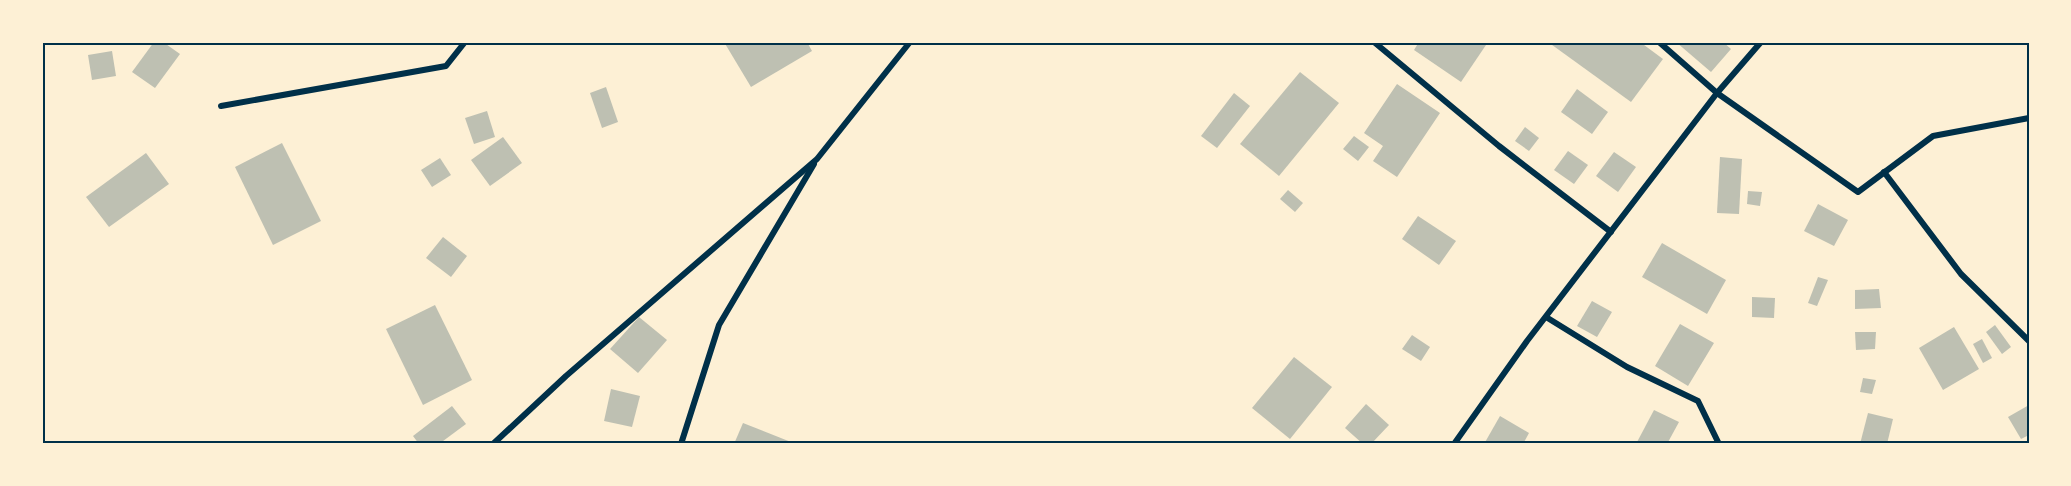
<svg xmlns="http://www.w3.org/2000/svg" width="2071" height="486" font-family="'Sofia Sans Condensed',sans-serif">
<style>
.building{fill:#bec0b2}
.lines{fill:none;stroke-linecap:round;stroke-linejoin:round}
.minor{stroke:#003049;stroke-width:6}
.neatline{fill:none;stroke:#003049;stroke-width:2}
</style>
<rect width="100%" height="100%" fill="#fdf0d5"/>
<!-- building -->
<g class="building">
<path d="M154 42H163L180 54 155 88 132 72Z"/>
<path d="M724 42H807L812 51 751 87Z"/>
<path d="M1419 42H1488L1461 82 1414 50Z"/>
<path d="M1548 42H1640L1663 59 1631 102Z"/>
<path d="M1676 42H1723L1731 49 1711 72Z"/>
<path d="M112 51 116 76 92 80 88 55Z"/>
<path d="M1300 72 1339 103 1279 176 1240 144Z"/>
<path d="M1397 84 1440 113 1397 177 1373 161 1383 146 1364 133Z"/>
<path d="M606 87 618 122 602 128 590 93Z"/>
<path d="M1577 89 1608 112 1592 134 1561 112Z"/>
<path d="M1234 93 1250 106 1217 148 1201 136Z"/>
<path d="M487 111 495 137 474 144 465 118Z"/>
<path d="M1525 127 1539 138 1529 151 1515 141Z"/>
<path d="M1354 136 1369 147 1358 161 1343 149Z"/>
<path d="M503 137 522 163 490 186 471 160Z"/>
<path d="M282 143 321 221 273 245 235 167Z"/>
<path d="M1568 151 1588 165 1574 184 1554 170Z"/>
<path d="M1614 152 1636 167 1618 192 1596 176Z"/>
<path d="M146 153 169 184 109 227 86 197Z"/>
<path d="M1720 157 1742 159 1739 214 1717 213Z"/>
<path d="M440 158 451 175 432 187 421 170Z"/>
<path d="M1288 190 1303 203 1295 212 1280 199Z"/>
<path d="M1748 191 1762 192 1760 206 1747 204Z"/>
<path d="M1818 204 1848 220 1834 246 1804 231Z"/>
<path d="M1418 216 1456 241 1439 265 1402 239Z"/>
<path d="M443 237 467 256 451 277 426 258Z"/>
<path d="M1662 243 1726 280 1707 314 1642 277Z"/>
<path d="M1818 277 1828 280 1817 306 1808 303Z"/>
<path d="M1879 289 1881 308 1855 309V290Z"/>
<path d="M1752 297 1775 298 1774 318 1752 317Z"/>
<path d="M1592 301 1612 312 1597 337 1577 326Z"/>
<path d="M435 305 472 380 423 405 386 329Z"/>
<path d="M639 317 667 340 638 373 610 349Z"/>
<path d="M1680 324 1714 343 1688 386 1655 366Z"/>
<path d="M1995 325 2011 347 2002 354 1986 332Z"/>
<path d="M1954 327 1979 369 1943 390 1919 348Z"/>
<path d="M1855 332H1876L1875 349 1856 350Z"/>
<path d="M1412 335 1430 347 1421 361 1402 349Z"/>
<path d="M1982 339 1992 358 1983 363 1973 344Z"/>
<path d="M1294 357 1332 387 1290 439 1252 408Z"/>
<path d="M1863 378 1876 380 1872 394 1860 392Z"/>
<path d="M611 389 640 396 632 427 604 421Z"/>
<path d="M1366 404 1389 425 1371 444H1363L1345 428Z"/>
<path d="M2029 405V435L2021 439 2008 417Z"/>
<path d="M452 406 466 424 439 444H419L413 436Z"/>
<path d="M1654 410 1679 422 1667 444H1636Z"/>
<path d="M1868 413 1893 419 1887 444H1860Z"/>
<path d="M1500 416 1529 433 1523 444H1484Z"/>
<path d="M743 423 796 444H734Z"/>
</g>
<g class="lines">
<!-- minor -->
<g class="minor">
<path d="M1374 42 1499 146 1611 232"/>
<path d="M1659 42 1717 93 1858 192 1933 136 2029 118"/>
<path d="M221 106 446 66 465 42"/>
<path d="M1884 172 1961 274 2029 341"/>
<path d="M1546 317 1627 367 1698 401 1719 444"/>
<path d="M493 444 566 376 817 159 910 42"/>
<path d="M681 444 719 325 814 164"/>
<path d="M1454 444 1527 341 1717 93 1761 42"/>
</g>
</g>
<!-- border -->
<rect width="2071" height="486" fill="none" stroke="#fdf0d5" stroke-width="87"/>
<rect x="44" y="44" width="1984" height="398" class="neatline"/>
</svg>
